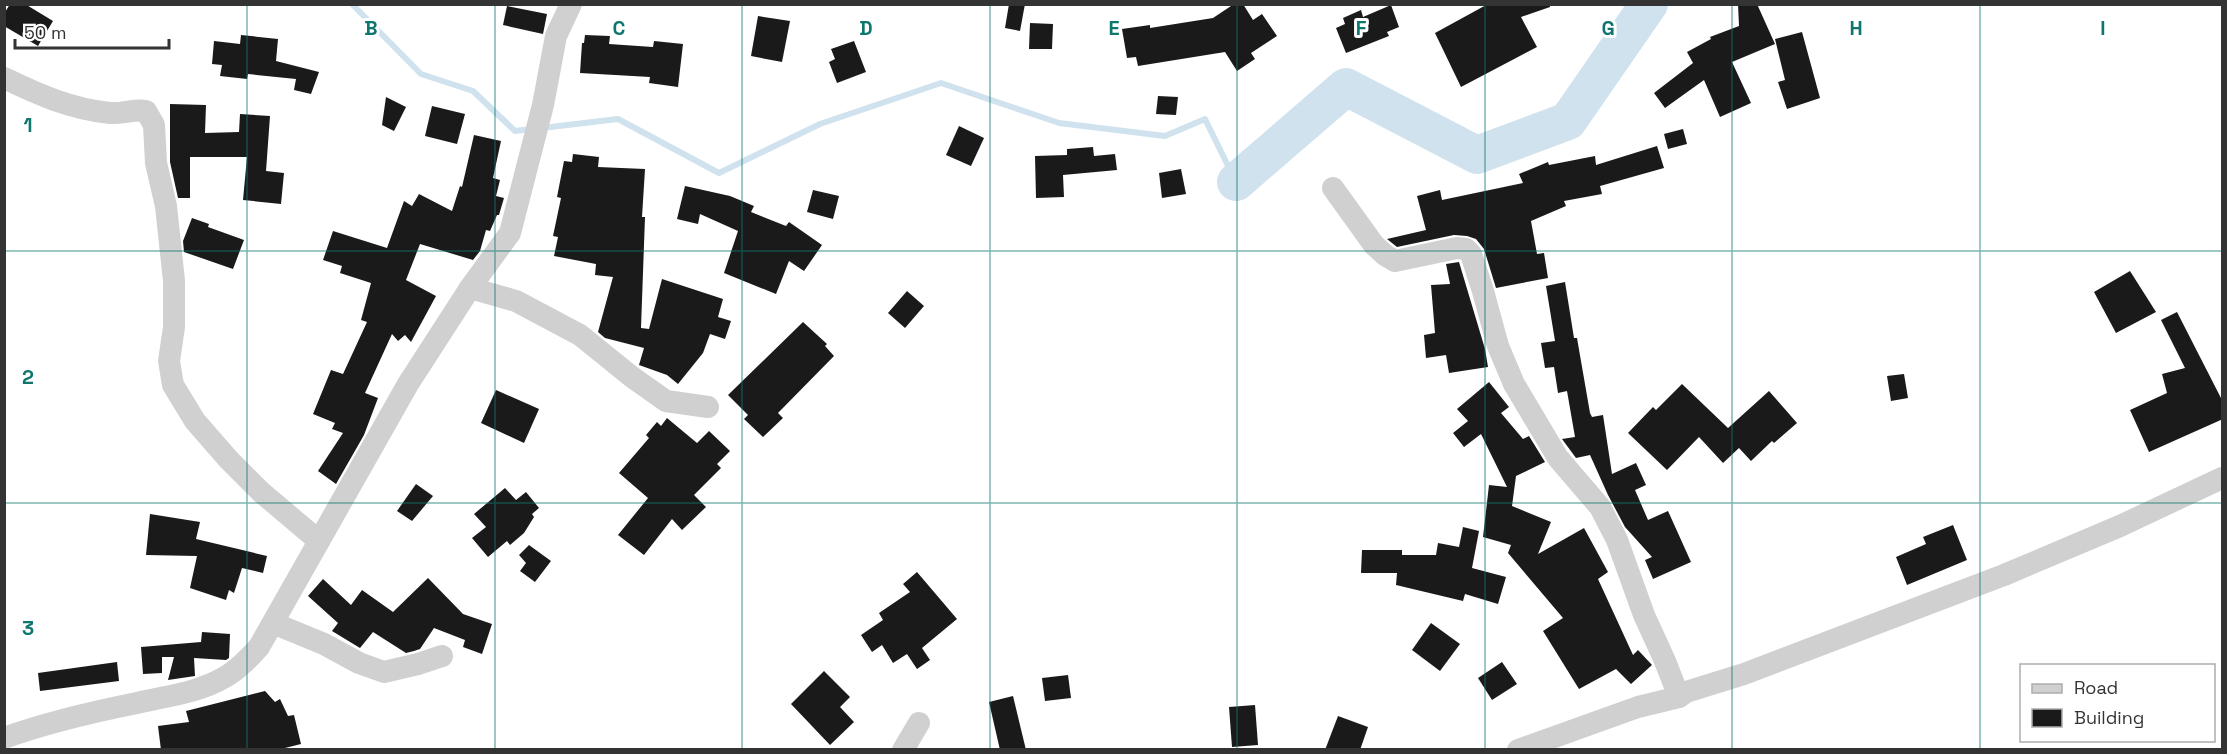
<svg xmlns="http://www.w3.org/2000/svg" width="2227" height="754" font-family="'Space Grotesk',sans-serif">
<style>
.lines{fill:none;stroke-linecap:round;stroke-linejoin:round}
.stream{stroke:#cfe2ee;stroke-width:6}
.river{stroke:#cfe2ee;stroke-width:38}
.building{fill:#1a1a1a}
.minor{stroke:#d0d0d0;stroke-width:22}
.grid{fill:none;stroke:#0f766e;stroke-width:1.5;stroke-opacity:0.55}
.grid-label{font-size:20px;text-anchor:middle;font-weight:bold;fill:#0f766e;stroke:#fff;stroke-width:6;stroke-linejoin:round;paint-order:stroke}
</style>
<rect width="100%" height="100%" fill="#fff"/>
<g class="lines">
<!-- stream -->
<g class="stream">
<path d="M352 4 421 74 473 91 515 131 531 129"/>
<path d="M542 128 618 119 719 173 820 124 941 83 1059 123 1165 136 1205 119 1236 182"/>
</g>
<!-- river -->
<path class="river" d="M1236 182 1346 87 1477 155 1568 121 1649 4"/>
</g>
<!-- building -->
<g class="building">
<path d="M10 4H25L53 21 38 46 4 26V14Z"/>
<path d="M1009 4H1025L1020 31 1005 28Z"/>
<path d="M1234 4H1243L1253 20 1262 14 1277 36 1251 53 1255 59 1237 71 1225 52 1138 66 1136 57 1127 58 1122 29 1150 25V28L1213 18Z"/>
<path d="M1488 4H1550V7L1521 17 1537 47 1461 87 1435 33Z"/>
<path d="M1738 4H1757L1775 44 1732 62 1751 103 1720 117 1704 80 1665 108 1654 93 1693 63 1687 52 1711 39 1710 37 1739 26Z"/>
<path d="M1391 5 1399 27 1387 32 1389 36 1346 53 1336 28 1345 24 1343 18 1361 10 1363 17Z"/>
<path d="M507 6 547 14 543 34 503 25Z"/>
<path d="M758 16 790 21 782 62 751 56Z"/>
<path d="M1030 23 1053 24 1052 49H1029Z"/>
<path d="M1802 32 1820 98 1787 109 1778 82 1785 80 1775 39Z"/>
<path d="M241 35 278 39 276 61 319 72 311 94 294 90 296 79 248 74 247 79 220 76 222 65 212 64 214 41 240 44Z"/>
<path d="M585 35 610 36 609 44 653 47 654 41 683 44 678 87 649 83 650 77 580 73 582 43H584Z"/>
<path d="M854 41 866 72 837 83 829 62 835 59 831 49Z"/>
<path d="M1158 96 1178 97 1176 115 1156 114Z"/>
<path d="M386 97 406 107 394 131 382 125Z"/>
<path d="M170 104 206 105 205 133 239 132 240 114 270 116 266 171 284 173 281 204 243 200 247 157H190V198H178L170 162Z"/>
<path d="M432 106 465 114 457 144 425 136Z"/>
<path d="M959 126 984 138 971 166 946 155Z"/>
<path d="M1683 129 1687 144 1668 149 1664 134Z"/>
<path d="M474 135 501 141 493 178 500 180 496 196 504 198 499 215H497L490 231 486 230 480 251 473 260 420 244 406 280 436 296 411 342 405 335 398 341 392 334 365 393 378 398 364 435 336 484 318 471 343 433 332 429 335 423 313 414 331 370 343 374 367 322 361 320 371 283 340 273 342 266 323 260 333 231 387 248 404 201 412 206 419 194 452 211 460 186 462 187Z"/>
<path d="M1657 146 1664 168 1600 186 1602 194 1564 201 1566 206 1531 221 1537 254 1544 253 1548 278 1496 288 1484 249 1476 239 1467 236 1454 235 1397 247 1387 239 1426 230 1417 196 1440 190 1442 200 1523 183 1519 174 1548 162 1549 165 1595 156 1596 165Z"/>
<path d="M1093 147 1094 156 1115 154 1117 170 1063 175 1064 197 1036 198 1035 156 1067 155V149Z"/>
<path d="M573 154 599 157 598 167 645 169 642 217H645L641 328 649 329 662 279 723 299 718 317 731 321 725 339 710 334 703 353 678 384 667 375 639 365 644 348 605 338 598 332 613 277 595 275 596 264 554 256 558 237 553 236 561 198 557 197 564 161 572 162Z"/>
<path d="M1181 169 1186 194 1162 198 1159 173Z"/>
<path d="M685 186 730 196 754 206 751 212 786 226 789 222 822 245 804 271 789 261 776 294 724 273 738 231 700 214 698 224 677 219Z"/>
<path d="M813 190 839 196 833 219 807 212Z"/>
<path d="M192 218 209 224 208 227 244 240 233 269 184 252 183 241Z"/>
<path d="M1459 262 1485 349 1488 367 1449 373 1446 355 1426 358 1424 335 1435 333 1431 285 1450 284 1446 264Z"/>
<path d="M2130 271 2156 312 2116 333 2094 292Z"/>
<path d="M1565 282 1574 338H1577L1590 413 1592 417 1603 415 1612 474 1636 463 1646 485 1635 490 1648 520 1668 511 1691 562 1653 579 1645 560 1652 557 1625 527 1608 495 1590 455 1576 458 1562 439 1575 437 1567 391 1558 393 1554 367 1545 368 1541 343 1555 341 1546 286Z"/>
<path d="M907 291 924 306 905 328 888 313Z"/>
<path d="M2177 312 2223 402V419L2149 452 2130 410 2167 393 2162 374 2185 368 2161 320Z"/>
<path d="M803 322 827 344 825 346 834 356 778 413 783 418 763 437 744 419 748 415 728 395Z"/>
<path d="M1904 374 1908 398 1891 401 1887 376Z"/>
<path d="M1489 382 1509 407 1501 413 1523 439 1529 436 1545 462 1516 476 1512 506 1551 522 1538 554 1584 528 1608 572 1598 579 1633 655 1638 650 1652 665 1631 684 1616 669 1579 689 1543 631 1563 618 1508 553 1511 545 1483 537 1489 485 1507 487 1481 434 1464 447 1453 433 1468 421 1457 409Z"/>
<path d="M1682 384 1728 428 1769 391 1797 423 1774 443 1772 441 1751 461 1739 448 1723 463 1699 437 1667 470 1628 433 1653 407 1656 410Z"/>
<path d="M496 390 539 409 524 443 481 423Z"/>
<path d="M667 418 697 443 709 431 730 451 717 464 721 468 694 495 706 507 682 530 672 519 644 555 618 535 648 498 619 473 649 438 646 435 657 422 661 426Z"/>
<path d="M416 484 433 496 412 521 397 511Z"/>
<path d="M505 488 516 500 526 492 539 508 532 514 534 517 524 533 510 545 507 541 488 557 472 538 486 527 474 514Z"/>
<path d="M150 514 200 522 196 539 267 556 263 573 242 568 234 593 229 590 226 600 190 588 197 556 146 555Z"/>
<path d="M1953 525 1967 560 1907 585 1896 557 1926 544 1923 537Z"/>
<path d="M1463 527 1479 531 1472 568 1506 577 1498 604 1465 594 1463 601 1396 585 1397 573H1361L1362 550H1402V555H1436L1438 543 1459 547Z"/>
<path d="M529 545 551 561 535 582 520 571 526 563 519 555Z"/>
<path d="M917 572 957 619 922 648 930 660 917 669 907 654 893 663 882 645 872 652 861 635 883 620 879 613 910 592 903 584Z"/>
<path d="M428 578 463 614 492 624 482 654 463 647 465 640 434 628 420 649 414 651 406 653 373 632 360 648 332 631 338 623 308 596 323 579 351 605 362 590 393 612Z"/>
<path d="M1431 623 1460 644 1440 671 1412 650Z"/>
<path d="M202 632 230 634 229 658 226 660 194 658 195 676 168 680 174 657H162V673L143 674 141 647 201 642Z"/>
<path d="M117 662 119 681 40 691 38 673Z"/>
<path d="M1502 662 1517 684 1492 700 1478 678Z"/>
<path d="M824 671 850 697 840 707 854 722 830 745 791 704Z"/>
<path d="M1068 675 1071 698 1045 701 1042 678Z"/>
<path d="M265 691 275 702 280 699 288 716 294 715 301 744 277 750H161L158 726 189 722 186 711Z"/>
<path d="M1013 696 1026 750H1000L989 702Z"/>
<path d="M1255 705 1258 745 1232 747 1229 707Z"/>
<path d="M1338 716 1368 727 1360 750H1325Z"/>
</g>
<g class="lines">
<!-- minor -->
<g class="minor">
<path d="M4 78C39 95 71 109 110 113 122 114 134 109 146 111L154 125 156 163 166 206 174 281V327L169 361 173 385 195 421 229 460 261 492 319 541"/>
<path d="M1333 188 1374 245 1385 255 1395 261 1457 248 1466 249 1471 254 1483 291 1498 346 1514 384 1558 458 1600 507 1617 540 1644 615 1665 661 1679 697"/>
<path d="M470 288 516 301 580 335 632 377 666 401 708 407"/>
<path d="M273 623 324 644 359 663 384 672 418 664 442 656"/>
<path d="M4 738C48 722 92 712 137 703 166 696 198 693 225 677 238 670 249 658 259 647L408 384 470 288 510 233 543 105 556 36 571 4"/>
<path d="M903 750 919 723"/>
<path d="M1518 750 1638 707 1679 697 1686 692 1744 674 2004 575 2120 526 2222 478"/>
</g>
</g>
<!-- grid -->
<path class="grid" d="M247 4V750M495 4V750M742 4V750M990 4V750M1237 4V750M1485 4V750M1732 4V750M1980 4V750M4 251H2222M4 503H2222"/>
<g class="grid-label">
<text x="371" y="35">B</text>
<text x="619" y="35">C</text>
<text x="866" y="35">D</text>
<text x="1114" y="35">E</text>
<text x="1361" y="35">F</text>
<text x="1608" y="35">G</text>
<text x="1856" y="35">H</text>
<text x="2103" y="35">I</text>
<text x="28" y="132">1</text>
<text x="28" y="384">2</text>
<text x="28" y="635">3</text>
</g>
<!-- border -->
<rect width="2227" height="754" fill="none" stroke="#333333" stroke-width="12"/>
<!-- legend -->
<rect x="2020" y="664" width="195" height="78" fill="#ffffff" stroke="#adadad" stroke-width="1.5"/>
<rect x="2032" y="684" width="30" height="9" fill="#d0d0d0" stroke="#adadad" stroke-width="1.5"/>
<text x="2074" y="694" font-size="18" fill="#333333">Road</text>
<rect x="2032" y="709" width="30" height="18" fill="#1a1a1a" stroke="#adadad" stroke-width="1.5"/>
<text x="2074" y="724" font-size="18" fill="#333333">Building</text>
<!-- scale -->
<path d="M15 39v9h154v-9" fill="none" stroke="#333333" stroke-width="3"/>
<text x="24" y="39" font-size="18" fill="#333333" stroke="#ffffff" stroke-width="4.5" paint-order="stroke">50 m</text>
</svg>
